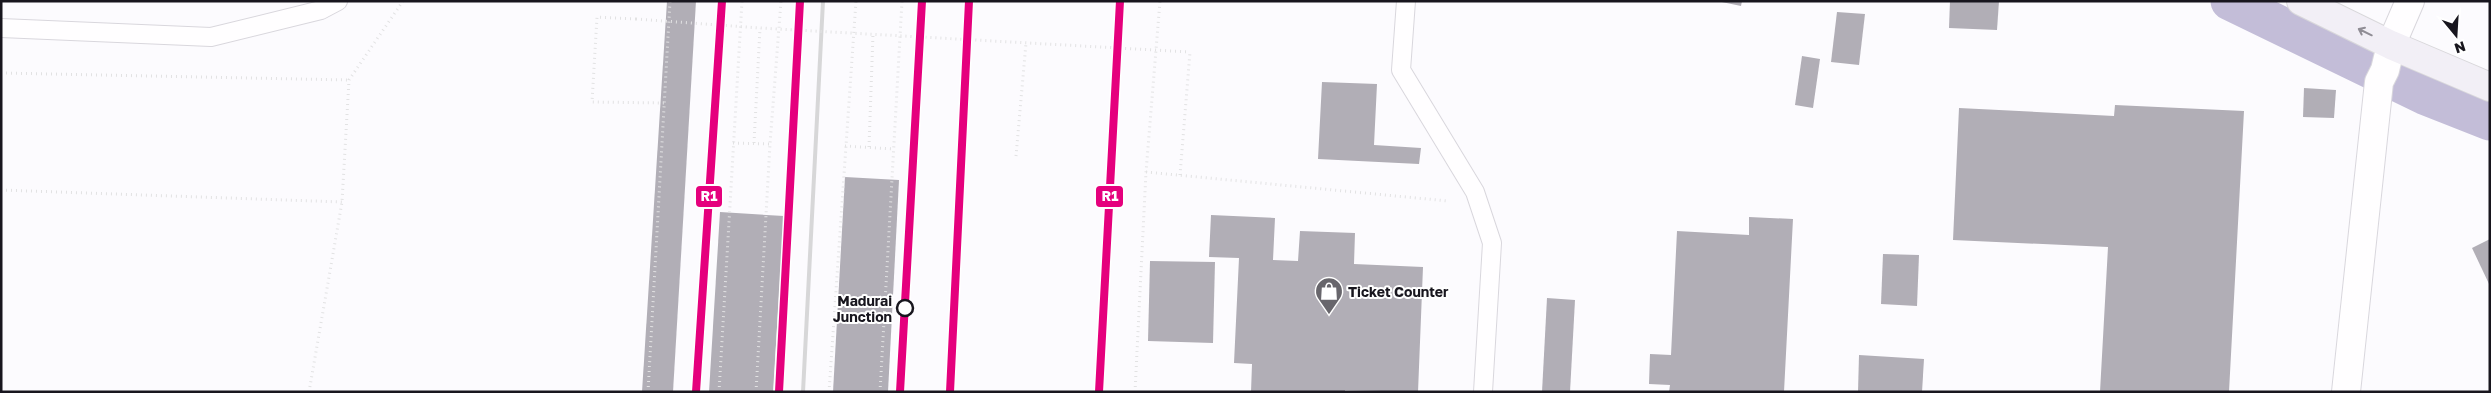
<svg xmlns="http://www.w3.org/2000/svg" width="2491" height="393" font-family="'Golos Text',sans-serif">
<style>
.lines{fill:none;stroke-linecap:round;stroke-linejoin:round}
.canal{stroke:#c3bdd8;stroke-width:39}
.building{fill:#b1aeb6}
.lane-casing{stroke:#d9d7dd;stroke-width:20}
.street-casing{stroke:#d9d7dd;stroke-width:30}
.primary-casing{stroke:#d9d8db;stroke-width:30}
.path{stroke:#e2e2e3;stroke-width:3;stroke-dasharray:1 4;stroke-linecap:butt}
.lane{stroke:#fffeff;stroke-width:18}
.street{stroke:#fffeff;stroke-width:28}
.primary{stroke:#f2eff6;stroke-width:28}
.rail{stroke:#d7d7d8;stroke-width:4}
.path-bridge{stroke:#e2e2e3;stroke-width:3;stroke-dasharray:1 4;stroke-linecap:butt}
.rail-1-casing{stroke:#fff;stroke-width:11}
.rail-1{stroke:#e5007d;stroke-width:8}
.oneway{stroke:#908d95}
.stop-dot{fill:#fff;stroke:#18161e;stroke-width:2.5}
.labels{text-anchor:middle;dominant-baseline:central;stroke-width:4;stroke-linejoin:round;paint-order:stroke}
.poi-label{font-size:14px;font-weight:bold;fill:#18161e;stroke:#fff;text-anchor:start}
.stop-label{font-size:14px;font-weight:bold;fill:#18161e;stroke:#fff;text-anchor:end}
.line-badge{stroke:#fff;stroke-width:2}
.badge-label{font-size:14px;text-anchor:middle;font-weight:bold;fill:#fff}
</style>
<rect width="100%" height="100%" fill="#fcfbfe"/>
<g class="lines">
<!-- canal -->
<path class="canal" d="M2230 1 2424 95 2490 121"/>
</g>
<!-- building -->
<g class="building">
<path d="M667 1H696L673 392H642Z"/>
<path d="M1717 1H1742L1741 6Z"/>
<path d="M1950 1H1999L1997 30 1949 28Z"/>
<path d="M1837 12 1865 14 1859 65 1831 62Z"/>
<path d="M1802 56 1820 59 1813 108 1795 105Z"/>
<path d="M1322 82 1377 84 1374 145 1421 148 1419 164 1318 159Z"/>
<path d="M2304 88 2336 90 2334 118 2303 117Z"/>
<path d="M2115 105 2244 111 2229 392H2100L2108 247 1953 240 1959 108 2114 116Z"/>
<path d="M845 177 899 180 888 392H833Z"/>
<path d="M720 212 784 216 773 392H709Z"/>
<path d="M1211 215 1275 218 1273 260 1298 261 1300 231 1355 233 1354 264 1423 267 1418 392 1345 390V392H1251L1252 364 1234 363 1239 258 1209 257Z"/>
<path d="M1749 217 1793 219 1784 392H1669L1670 385 1649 384 1650 354 1671 355 1677 231 1749 235Z"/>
<path d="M2490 239V286L2472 248Z"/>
<path d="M1883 254 1919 255 1917 306 1881 304Z"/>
<path d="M1150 261 1215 262 1213 343 1148 341Z"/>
<path d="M1547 298 1575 300 1570 392H1542Z"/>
<path d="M1859 355 1924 359 1922 392H1858Z"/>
</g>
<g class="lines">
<!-- lane casing -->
<g class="lane-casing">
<g id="lane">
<path d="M1406 1 1401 70 1475 192 1492 243 1483 392"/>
<path d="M1 28 211 37 321 10 338 1"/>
</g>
</g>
<!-- street casing -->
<g class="street-casing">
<path id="street" d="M2346 392 2379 82 2385 70 2391 45 2410 1"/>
</g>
<!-- primary casing -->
<g class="primary-casing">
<path id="primary" d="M2301 1 2391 45 2490 87"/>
</g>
<!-- path -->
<g class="path">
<path d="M636 19 597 17 592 102 664 103"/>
<path d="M1 73 349 80"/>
<path d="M733 143 770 144"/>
<path d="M754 143 760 28"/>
<path d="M845 146 893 149"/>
<path d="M869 147 873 34"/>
<path d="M1016 156 1026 43"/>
<path d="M1146 172 1448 201"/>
<path d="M1180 175 1190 52"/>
<path d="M1 190 342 202"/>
<path d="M309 392 342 202 349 80 403 1"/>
<path d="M648 392 670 1"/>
<path d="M719 392 742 1"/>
<path d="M756 392 770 144 781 1"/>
<path d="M829 392 856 1"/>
<path d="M880 392 902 1"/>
<path d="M1135 392 1146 172 1160 1"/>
</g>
<!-- lane -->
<use href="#lane" class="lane"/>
<!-- street -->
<use href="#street" class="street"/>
<!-- primary -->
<use href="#primary" class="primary"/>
<!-- rail -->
<g class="rail">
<path d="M779 392 800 1"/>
<path d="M803 392 823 1"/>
<path d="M900 392 922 1"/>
<path d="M950 392 969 1"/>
<path d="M1099 392 1120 1"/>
</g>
<!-- path-bridge -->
<path class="path-bridge" d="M636 19 760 28 1190 52"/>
<!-- rail-1 casing -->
<g class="rail-1-casing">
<g id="rail-1">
<path d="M696 392 722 1"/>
<path d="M779 392 800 1"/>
<path d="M900 392 922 1"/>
<path d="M950 392 969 1"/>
<path d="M1099 392 1120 1"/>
</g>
</g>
<!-- rail-1 -->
<use href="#rail-1" class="rail-1"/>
</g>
<!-- one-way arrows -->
<defs><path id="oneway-shaft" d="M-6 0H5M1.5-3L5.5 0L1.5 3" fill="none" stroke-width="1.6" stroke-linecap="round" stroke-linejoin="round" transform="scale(1.25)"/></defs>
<use class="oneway" href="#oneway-shaft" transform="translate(2365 32) rotate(-154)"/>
<!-- icons -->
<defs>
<g id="shop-pin" transform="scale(1.4375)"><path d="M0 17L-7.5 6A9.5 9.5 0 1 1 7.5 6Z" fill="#68666c" stroke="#fff"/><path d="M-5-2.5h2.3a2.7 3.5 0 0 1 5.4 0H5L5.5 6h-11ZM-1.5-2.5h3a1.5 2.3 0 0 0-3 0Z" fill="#fff"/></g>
</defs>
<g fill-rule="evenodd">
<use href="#shop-pin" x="1329" y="291"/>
</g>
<!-- markers -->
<circle class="stop-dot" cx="905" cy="308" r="8"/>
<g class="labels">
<!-- poi labels -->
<g class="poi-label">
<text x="1348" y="291">Ticket Counter</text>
</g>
<!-- stop labels -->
<g class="stop-label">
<text x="892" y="300">Madurai<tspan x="892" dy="16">Junction</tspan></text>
</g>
</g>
<g class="line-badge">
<rect x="695" y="185" width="28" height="23" rx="5" fill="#e5007d"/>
<rect x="1095" y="185" width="29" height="23" rx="5" fill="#e5007d"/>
</g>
<g class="badge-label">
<text x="709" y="201">R1</text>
<text x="1110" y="201">R1</text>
</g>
<!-- border -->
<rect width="2491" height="393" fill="none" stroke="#18161e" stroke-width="5"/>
<!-- north arrow -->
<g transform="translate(2456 35) rotate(162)" stroke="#ffffff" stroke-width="4" paint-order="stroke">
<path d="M0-4L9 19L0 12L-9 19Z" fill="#18161e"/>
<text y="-8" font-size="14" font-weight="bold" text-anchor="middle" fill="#18161e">N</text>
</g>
</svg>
